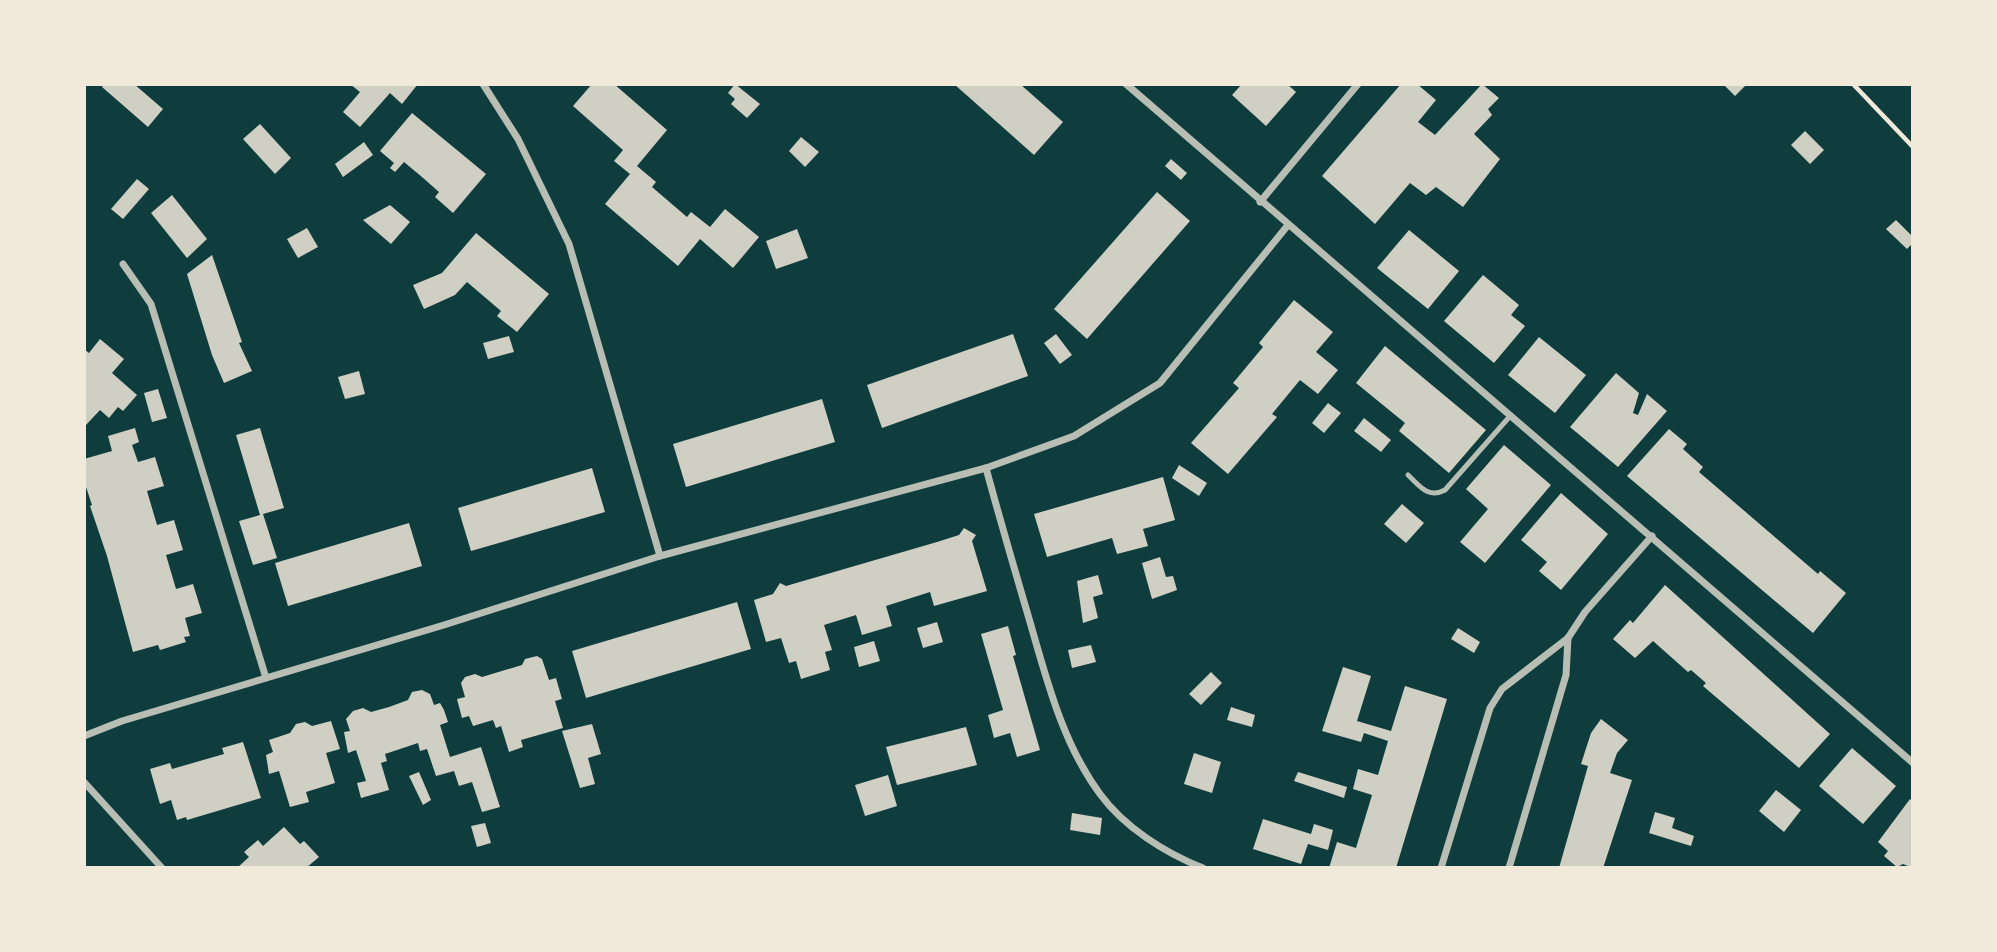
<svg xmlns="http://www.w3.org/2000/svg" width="1997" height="952" font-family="Karla,sans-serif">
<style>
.building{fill:#cfcfc3}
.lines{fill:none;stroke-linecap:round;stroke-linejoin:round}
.path{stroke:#f1e9da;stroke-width:4.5}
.service{stroke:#b8beb3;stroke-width:5}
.minor{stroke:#b8beb3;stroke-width:7}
</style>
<rect width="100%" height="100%" fill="#0f3d3e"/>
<!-- building -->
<g class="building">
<path d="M104 84H134L163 109 148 127 102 87Z"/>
<path d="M350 84H418L402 104 390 93 360 127 343 112 360 92Z"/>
<path d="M592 84H614L667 130 637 166 656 182 652 187 687 217 691 212 710 227 725 209 759 237 733 268 700 239 678 266 605 204 630 174 614 161 623 150 573 106Z"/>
<path d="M735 84 760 104 747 118 731 104 735 99 728 93Z"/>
<path d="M954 84H1020L1063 122 1034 155Z"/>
<path d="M1242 84H1287L1296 92 1266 126 1232 95Z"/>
<path d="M1401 84H1417L1436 100 1418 122 1435 135 1482 84 1499 98 1488 109 1492 115 1474 134 1500 159 1463 207 1436 187 1426 195 1410 183 1375 224 1322 176Z"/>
<path d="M1723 84H1747L1735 96Z"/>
<path d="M412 113 486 174 453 213 435 197 439 192 422 177 404 162 395 172 390 168 394 163 380 151Z"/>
<path d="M260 124 291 158 275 174 243 139Z"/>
<path d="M1805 131 1824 150 1810 164 1791 145Z"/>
<path d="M801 137 819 152 805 167 789 151Z"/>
<path d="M364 142 373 155 343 177 335 164Z"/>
<path d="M1171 159 1187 173 1181 180 1165 166Z"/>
<path d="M137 179 149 189 123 219 111 209Z"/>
<path d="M1157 192 1190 221 1087 339 1054 309Z"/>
<path d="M172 195 207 239 187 258 151 213Z"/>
<path d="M390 205 410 222 391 244 363 220Z"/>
<path d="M1896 220 1913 237V243L1907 249 1886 229Z"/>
<path d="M307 228 318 247 298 258 287 239Z"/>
<path d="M797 229 808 258 776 269 766 241Z"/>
<path d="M1409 230 1459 271 1428 309 1377 268Z"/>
<path d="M476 233 549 294 517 332 497 316 501 311 467 282 455 295 424 309 413 285 442 273Z"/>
<path d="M212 255 242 342 239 343 252 371 224 383 212 355 187 274Z"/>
<path d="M1483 275 1519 305 1511 315 1525 326 1494 363 1444 321Z"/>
<path d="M1294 300 1333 332 1316 352 1338 370 1318 394 1300 380 1272 414 1277 417 1228 474 1191 443 1239 388 1233 383 1263 347 1259 343Z"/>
<path d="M1013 334 1028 376 882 428 867 385Z"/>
<path d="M1056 334 1072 355 1060 364 1044 343Z"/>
<path d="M509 336 514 352 488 359 483 343Z"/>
<path d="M1539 337 1586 375 1555 413 1508 375Z"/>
<path d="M100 339 124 359 112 373 137 395 123 411 118 407 109 418 100 410 86 425 84 349 89 353Z"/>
<path d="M1385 346 1486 430 1449 473 1399 431 1405 423 1356 383Z"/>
<path d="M359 371 365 394 345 399 338 377Z"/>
<path d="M1616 373 1639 393 1633 413 1638 415 1647 394 1667 411 1618 467 1570 427Z"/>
<path d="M158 389 167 418 152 422 144 393Z"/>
<path d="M822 399 835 442 686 487 673 444Z"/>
<path d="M1328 403 1341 413 1324 433 1312 423Z"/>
<path d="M1364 418 1391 440 1381 452 1354 431Z"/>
<path d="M135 428 139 442 132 445 138 462 155 457 164 486 147 491 157 525 174 520 183 550 166 555 176 589 193 584 202 613 185 618 190 636 184 637 186 642 160 650 158 645 133 652 107 556 90 506 92 505 84 481V459L112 451 108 436Z"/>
<path d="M260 428 284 508 263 514 277 558 253 565 239 521 260 515 236 435Z"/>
<path d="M1669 429 1687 444 1683 449 1703 467 1699 472 1818 574 1820 571 1846 593 1813 633 1627 476Z"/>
<path d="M1504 445 1551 485 1485 563 1460 542 1488 509 1466 489Z"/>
<path d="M1179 465 1207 483 1199 496 1172 478Z"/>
<path d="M592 468 605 512 471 551 458 508Z"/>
<path d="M1163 477 1175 520 1143 529 1148 546 1117 554 1112 538 1047 557 1034 514Z"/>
<path d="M1561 493 1608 534 1561 590 1539 571 1547 562 1521 540Z"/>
<path d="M1402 504 1424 523 1406 543 1384 524Z"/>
<path d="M409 523 422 566 288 606 275 563Z"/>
<path d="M964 528 976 535 972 541 987 591 934 606 930 592 886 606 892 626 862 635 856 615 824 625 832 650 825 652 830 670 801 679 796 661 789 663 781 638 766 642 754 600 773 594 780 583 786 586 937 542 959 535Z"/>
<path d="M1160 557 1166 577 1173 576 1177 590 1152 599 1142 563Z"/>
<path d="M1098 575 1103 594 1093 597 1098 618 1083 623 1077 581Z"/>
<path d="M1665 585 1830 734 1799 768 1703 686 1706 683 1691 670 1688 672 1653 641 1635 658 1613 639 1630 620 1633 623Z"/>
<path d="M737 602 751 649 586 698 572 651Z"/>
<path d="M937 622 943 642 923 648 917 628Z"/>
<path d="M1008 626 1016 655 1013 656 1040 750 1017 757 1010 733 994 738 988 715 1003 710 981 634Z"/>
<path d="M1458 628 1480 642 1474 653 1451 639Z"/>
<path d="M874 641 880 661 859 667 854 647Z"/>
<path d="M1091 645 1096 662 1072 668 1068 650Z"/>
<path d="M537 656 542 659 549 680 556 678 562 699 555 701 563 728 521 740 523 747 509 752 501 726 496 728 493 720 473 726 469 716 462 718 457 699 465 697 461 683 465 677 475 674 482 677 522 665 525 659Z"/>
<path d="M1343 667 1371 676 1357 721 1391 731 1405 686 1447 699 1396 868H1329L1337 842 1356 848 1372 795 1353 789 1358 769 1378 775 1388 741 1364 733 1361 742 1322 731Z"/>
<path d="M1211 672 1222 683 1201 705 1189 694Z"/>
<path d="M422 690 430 694 434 705 440 703 444 710 448 722 440 725 450 757 481 747 500 807 482 812 472 782 459 786 454 771 436 776 427 749 420 751 418 743 385 754 387 761 381 763 389 790 361 798 357 783 366 781 356 750 348 753 344 732 350 731 346 719 353 711 363 708 371 712 389 707 408 700 412 692Z"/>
<path d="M1231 707 1255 715 1252 727 1227 720Z"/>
<path d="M1601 719 1628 740 1617 753 1610 773 1632 780 1603 868H1559L1588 766 1581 764 1591 733Z"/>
<path d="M331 721 340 749 326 753 335 783 306 792 309 802 290 807 279 771 269 774 266 755 273 752 269 740 290 733 296 724 305 722 312 726Z"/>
<path d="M592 724 601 754 588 758 595 784 580 788 562 731Z"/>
<path d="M966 727 977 765 897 785 886 747Z"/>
<path d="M243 742 261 798 187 820 186 817 177 820 171 800 160 804 150 769 170 763 172 769 224 754 222 748Z"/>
<path d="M1852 748 1896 786 1863 824 1819 786Z"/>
<path d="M1194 753 1221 762 1212 793 1184 784Z"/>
<path d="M419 772 431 800 423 805 409 776Z"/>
<path d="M1298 772 1347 787 1344 798 1294 781Z"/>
<path d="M888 775 897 806 865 816 855 785Z"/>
<path d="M1776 790 1801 810 1784 832 1759 811Z"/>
<path d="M1910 799 1913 802V868L1903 864 1897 867 1884 856 1888 851 1878 842Z"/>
<path d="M1655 812 1675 818 1672 828 1694 836 1691 846 1649 833Z"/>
<path d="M1072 813 1102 818 1100 835 1070 830Z"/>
<path d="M1263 819 1311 834 1314 824 1333 830 1328 850 1308 844 1301 864 1253 849Z"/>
<path d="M485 823 491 843 477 847 471 826Z"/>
<path d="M284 827 300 844 304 841 319 857 306 868H237L249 857 244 852 258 840 263 846Z"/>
</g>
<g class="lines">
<!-- path -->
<path class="path" d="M1853 84 1913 147"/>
<!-- service -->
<path class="service" d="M1408 475C1420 486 1428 499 1445 490L1511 415"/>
<!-- minor -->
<g class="minor">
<path d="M483 84 518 139 569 244 660 556"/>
<path d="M1126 84 1913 763"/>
<path d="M1260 202 1358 84"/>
<path d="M123 264 151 304 266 678"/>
<path d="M986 468C1000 520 1015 571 1030 622 1047 681 1063 744 1100 794 1124 827 1165 853 1203 868"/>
<path d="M84 736 122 721 444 625 660 556 986 468 1074 436 1160 383 1288 225"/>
<path d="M84 782 162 868"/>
<path d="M1441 868 1490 708 1502 689 1568 638 1585 612 1652 536"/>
<path d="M1509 868 1566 675 1568 638"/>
</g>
</g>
<!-- border -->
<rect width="1997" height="952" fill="none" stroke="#f1e9da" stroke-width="172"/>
</svg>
